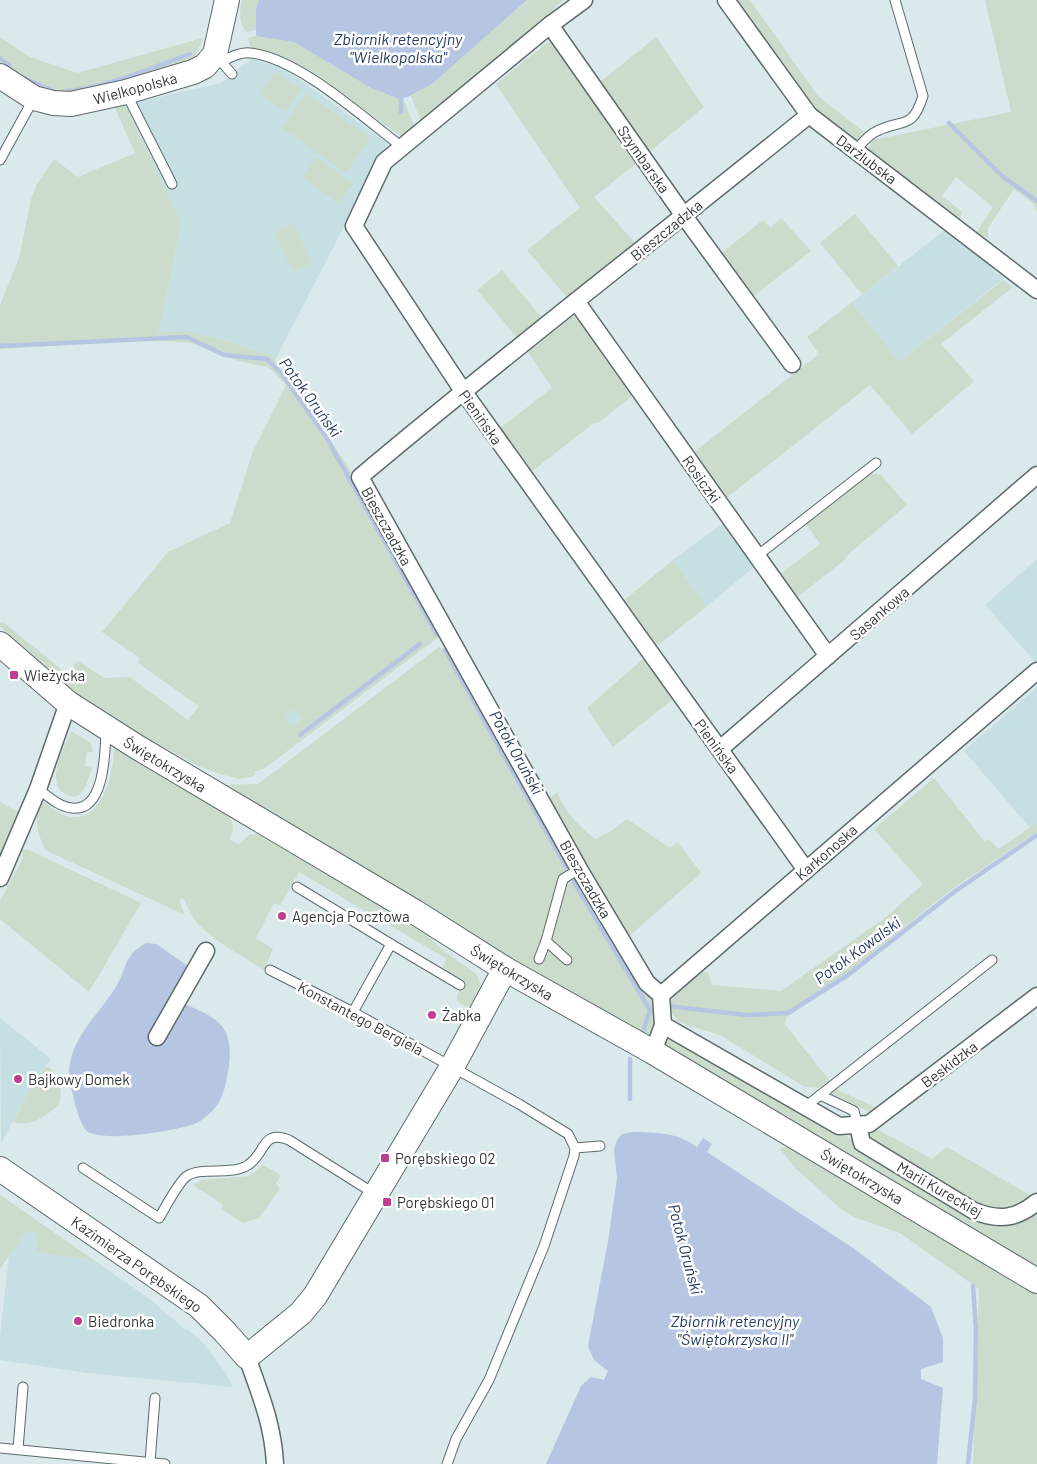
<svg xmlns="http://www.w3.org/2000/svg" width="1037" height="1464" font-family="Barlow,sans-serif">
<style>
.built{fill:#c6dfe2}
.green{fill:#cbdccc;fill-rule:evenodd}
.water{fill:#b6c6e2}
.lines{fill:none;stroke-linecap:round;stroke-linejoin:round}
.stream{stroke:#b6c6e2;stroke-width:4.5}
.lane-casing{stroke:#5d6b6c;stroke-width:11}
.street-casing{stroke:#5d6b6c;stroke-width:19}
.secondary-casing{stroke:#5d6b6c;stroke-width:26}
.lane{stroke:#fff;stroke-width:9}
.street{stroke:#fff;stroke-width:16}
.secondary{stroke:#fff;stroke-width:24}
.poi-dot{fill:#be408d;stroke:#fff;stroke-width:2}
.labels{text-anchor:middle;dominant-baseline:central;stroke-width:5;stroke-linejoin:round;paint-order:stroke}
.street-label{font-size:15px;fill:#33393a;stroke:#fff}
.poi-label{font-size:15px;fill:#33393a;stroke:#fff;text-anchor:start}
.water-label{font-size:16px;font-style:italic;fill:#243a60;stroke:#fff}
</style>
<rect width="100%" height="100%" fill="#dae9eb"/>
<!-- built -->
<g class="built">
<path d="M251 59 284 68 387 143 275 360 272 356 224 340 188 332H156L169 285 181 222 125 105 221 83Z"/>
<path d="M948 228 993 265 992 270 1004 278 899 362 852 302Z"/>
<path d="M726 521 756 565 706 607 673 560Z"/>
<path d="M1037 559V661L1035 662 985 605Z"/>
<path d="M1037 687V823L1030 828 964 751Z"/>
<path d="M294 708 302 718 293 727 284 717Z"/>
<path d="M0 1018 51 1059 29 1091 1 1144Z"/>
<path d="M25 1232 37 1233V1253L94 1260 152 1301 186 1330 187 1329 203 1343 226 1373 233 1387 87 1373 0 1360V1336L9 1255Z"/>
</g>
<!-- green -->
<g class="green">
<path d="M242 0H259L256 8V30L246 32C239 21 239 13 242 0Z"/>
<path d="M527 0H564L553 9 556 13 421 122 411 96 432 84Z"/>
<path d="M735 0H750L818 96 864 132 856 143 818 113Z"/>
<path d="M985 0H1037V213L1034 204 1014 189 988 228V239L977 232 993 207 956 177 942 196 962 212 959 222 867 151 873 140 1011 112Z"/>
<path d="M255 36 294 42 371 88 399 99 403 98 415 128 404 136H401L291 60 271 53 251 50 248 38Z"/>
<path d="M0 37 30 57 77 73 203 38 191 65 70 95 36 91 0 69Z"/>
<path d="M656 37 704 107 648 153 599 83Z"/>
<path d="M548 42 557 44 638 162 594 197 636 244 568 299 527 250 580 208 496 84Z"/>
<path d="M275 72 301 89 285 112 260 94Z"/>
<path d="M306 93 370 138 346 173 282 128Z"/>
<path d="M125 105 181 222 169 285 157 332H188L224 340 272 356 352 472 347 479 437 638 265 768 253 772 256 773 254 776 238 779 214 772 198 766 109 717 63 684 0 626V623L3 622 67 674 78 661 104 678 130 677 188 720 199 706 138 663 140 658 102 632 168 552 230 523 253 451 286 385 272 370 267 367 238 361 191 343 153 340 0 349V305L19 258 31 199 37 184 54 159 78 177 135 153 115 108ZM294 709 302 718 293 727 284 717Z"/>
<path d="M316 157 353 184 338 203 302 177Z"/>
<path d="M855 214 898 266 862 294 820 243Z"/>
<path d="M781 218 811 251 750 299 720 254 763 220 770 228Z"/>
<path d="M293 223 312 263 293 272 274 232Z"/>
<path d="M502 270 543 319 518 339 477 290Z"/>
<path d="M1003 280 1013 287 941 344 974 381 912 434 870 385 725 499 693 453 819 354 807 337 852 302 899 362Z"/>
<path d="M571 316 581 319 635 394 598 423H594L531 472 499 429 552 388 527 351Z"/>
<path d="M870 473 881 475 907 505 845 557 846 559 796 598 779 575 820 544 806 524Z"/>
<path d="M673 560 706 607 657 646 623 601Z"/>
<path d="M439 647 442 650 448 647 570 868 557 877 563 887 575 877 648 994C660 1007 656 1020 652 1036L645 1039 224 785 258 784Z"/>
<path d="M644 658 673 699 613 747 587 708Z"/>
<path d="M71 731 91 743 93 752H87L85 766 92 768C88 778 86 796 72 797 41 788 63 750 71 731Z"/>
<path d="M114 745 227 814C234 823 235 829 229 839L239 845C246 837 250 832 261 835L378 905 406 916 416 923 440 948 475 973C485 987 480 997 474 1012L457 1001V995L464 983 442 968 447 959 299 872 280 906 274 903 256 938 273 949 264 970C242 956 217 943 199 925 192 917 188 907 183 898L179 900 185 915 45 850C38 833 32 818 42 800 90 846 114 790 114 745Z"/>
<path d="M934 778 985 842 989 839 998 849 1037 823V832L952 889 840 979 790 1011 784 1023 829 1080 821 1088 805 1087 720 1035 678 1022C676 1018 671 1013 670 1008 668 996 693 978 701 971L708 973 712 985 781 991 886 917 923 884 874 829Z"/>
<path d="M557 792C568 815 576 823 595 839L610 832 627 819 670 848 678 842 701 873 627 938 546 802Z"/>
<path d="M0 802 20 813 0 858Z"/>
<path d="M22 850H29L141 903 89 992 0 919V901L23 858Z"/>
<path d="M669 1037 844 1134 862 1149 1008 1224 1027 1220 1037 1212V1271L664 1048V1042Z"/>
<path d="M48 1067C61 1076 63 1090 59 1105 43 1117 34 1127 13 1122L29 1091 45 1068Z"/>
<path d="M835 1088 836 1089 877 1108 871 1113 829 1092Z"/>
<path d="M877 1129 932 1159 947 1147 1035 1198 1020 1208 988 1211 871 1146 869 1135Z"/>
<path d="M790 1145 1037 1291V1464H973L979 1289 900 1233 856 1218 842 1210 794 1167 780 1149Z"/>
<path d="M263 1165 281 1175 276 1184 280 1188 259 1218 243 1223 221 1209 223 1205 193 1185 202 1180 249 1176Z"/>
<path d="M0 1195 94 1260 37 1253V1233L25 1232 0 1269Z"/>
</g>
<!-- water -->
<g class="water">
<path d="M259 0H527L432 84 408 97 399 99 371 88 294 42 256 36V8Z"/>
<path d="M146 943 156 944 191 968 182 1003C215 1017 234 1024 229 1065 227 1080 224 1099 213 1110 208 1116 199 1123 191 1125 173 1131 102 1143 87 1131 78 1124 69 1082 69 1070 69 1065 71 1060 72 1055 80 1029 103 1009 117 985 122 977 124 966 129 958 133 951 139 947 146 943Z"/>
<path d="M632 1132C656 1132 678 1133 697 1147L703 1138 712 1144 707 1152 853 1248 931 1307 943 1338V1362L921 1369V1379L943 1388 937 1464H546L581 1386 591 1377 604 1380 608 1371 594 1360 588 1346 608 1241 617 1178 614 1150 617 1140 622 1134Z"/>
</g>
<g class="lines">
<!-- stream -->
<g class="stream">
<path d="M0 58 9 65"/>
<path d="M24 78 55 92"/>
<path d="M62 92C106 88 149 69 190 54"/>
<path d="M401 112V93"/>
<path d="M949 123 1002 176 1037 201"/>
<path d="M0 346 187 337 224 355 267 359 282 374 326 437 437 635"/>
<path d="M445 650 566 867"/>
<path d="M300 735 420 644"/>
<path d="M574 882 650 1010 643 1032"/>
<path d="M668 1006 746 1015 788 1013 848 975 954 892 1037 835"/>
<path d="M630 1059V1099"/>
<path d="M968 1464 975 1398 976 1329 973 1286"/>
</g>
<!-- lane casing -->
<g class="lane-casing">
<g id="lane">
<path d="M218 58 232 74"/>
<path d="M222 62C229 57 241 52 250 53 297 57 364 118 402 147"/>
<path d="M126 93 172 184"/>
<path d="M856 150C862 143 868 135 877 131 903 118 912 131 923 96L895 0"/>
<path d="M0 160 34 98"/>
<path d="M757 556 876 463"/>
<path d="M38 789C48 796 59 807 72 808 105 812 105 752 106 731"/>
<path d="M297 887 391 944 353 1012"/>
<path d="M546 941 567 960"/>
<path d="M391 944 460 985"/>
<path d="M539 959 546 941 563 879 579 869"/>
<path d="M270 970 353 1012 519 1104 568 1134 575 1148 574 1156 544 1246 489 1380 456 1439 447 1464"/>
<path d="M820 1095 854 1111 858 1126"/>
<path d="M805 1107 992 960"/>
<path d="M575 1148 600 1146"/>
<path d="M83 1168 159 1218C165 1208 179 1181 187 1176 203 1166 231 1176 248 1165 266 1154 261 1129 289 1140L375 1194"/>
<path d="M0 1448 165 1464"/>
<path d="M18 1449 23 1387"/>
<path d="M150 1462 155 1398"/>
</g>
</g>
<!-- street casing -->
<g class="street-casing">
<g id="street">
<path d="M584 0 550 25 384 162 354 226 463 391 806 870"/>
<path d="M726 0 809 115 1037 290"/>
<path d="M550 25 684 216 792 364"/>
<path d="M576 301 828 656"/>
<path d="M720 749 1037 475"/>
<path d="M0 878 38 789 68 703"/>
<path d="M661 995 647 983 579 869 360 477C507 353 660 236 809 115"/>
<path d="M661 995 1037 671"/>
<path d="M663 1025 839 1126 869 1124 1037 996"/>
<path d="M157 1037 206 951"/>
<path d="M653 1052 663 1025 661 995"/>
<path d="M858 1126 862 1143 974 1211C999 1221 1016 1219 1037 1202"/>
<path d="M247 1357C260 1394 273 1424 275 1464"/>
</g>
</g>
<!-- secondary casing -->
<g class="secondary-casing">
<g id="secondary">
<path d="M0 76 34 98 53 103 71 104 126 92 193 72 205 66 215 54 227 0"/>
<path d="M0 644 68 703 137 747 415 912 505 969 653 1052 1037 1281"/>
<path d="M0 1169 199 1306 225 1332 247 1357 301 1313 315 1296 452 1067 505 969"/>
</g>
</g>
<!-- lane -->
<use href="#lane" class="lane"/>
<!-- street -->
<use href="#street" class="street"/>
<!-- secondary -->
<use href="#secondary" class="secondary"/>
</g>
<!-- markers -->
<g class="poi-dot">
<rect x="9" y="670" width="10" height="10" rx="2.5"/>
<circle cx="282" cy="916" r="5"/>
<circle cx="432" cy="1015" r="5"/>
<circle cx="18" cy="1079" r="5"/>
<rect x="380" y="1153" width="10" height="10" rx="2.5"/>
<rect x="382" y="1197" width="10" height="10" rx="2.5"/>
<circle cx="78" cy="1321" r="5"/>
</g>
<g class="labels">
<!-- street labels -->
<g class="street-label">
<text transform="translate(135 88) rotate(-15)">Wielkopolska</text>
<text transform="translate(644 159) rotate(55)">Szymbarska</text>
<text transform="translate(867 159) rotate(37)">Darżlubska</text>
<text transform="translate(666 230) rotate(-39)">Bieszczadzka</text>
<text transform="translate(481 417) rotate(55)">Pienińska</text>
<text transform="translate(702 479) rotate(55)">Rosiczki</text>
<text transform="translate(387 526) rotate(61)">Bieszczadzka</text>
<text transform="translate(879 613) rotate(-41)">Sasankowa</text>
<text transform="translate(717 746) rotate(54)">Pienińska</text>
<text transform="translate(165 764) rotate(31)">Świętokrzyska</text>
<text transform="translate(826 852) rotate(-41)">Karkonoska</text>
<text transform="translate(586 879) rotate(60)">Bieszczadzka</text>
<text transform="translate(512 972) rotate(31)">Świętokrzyska</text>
<text transform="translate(361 1018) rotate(28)">Konstantego Bergiela</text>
<text transform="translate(949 1064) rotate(-37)">Beskidzka</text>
<text transform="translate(862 1176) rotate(31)">Świętokrzyska</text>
<text transform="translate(940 1189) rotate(30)">Marii Kureckiej</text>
<text transform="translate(137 1264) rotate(35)">Kazimierza Porębskiego</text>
</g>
<!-- poi labels -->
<g class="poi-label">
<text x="24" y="675">Wieżycka</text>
<text x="292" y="916">Agencja Pocztowa</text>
<text x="442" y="1015">Żabka</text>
<text x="28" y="1079">Bajkowy Domek</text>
<text x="395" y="1158">Porębskiego 02</text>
<text x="397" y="1202">Porębskiego 01</text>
<text x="88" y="1321">Biedronka</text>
</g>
<!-- water labels -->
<g class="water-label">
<text x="398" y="38">Zbiornik retencyjny<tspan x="398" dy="18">"Wielkopolska"</tspan></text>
<text transform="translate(311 397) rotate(54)">Potok Oruński</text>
<text transform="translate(517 752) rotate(61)">Potok Oruński</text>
<text transform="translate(857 950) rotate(-36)">Potok Kowalski</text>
<text transform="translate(686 1249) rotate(75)">Potok Oruński</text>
<text x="735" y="1320">Zbiornik retencyjny<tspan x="735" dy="18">"Świętokrzyska II"</tspan></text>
</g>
</g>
</svg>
